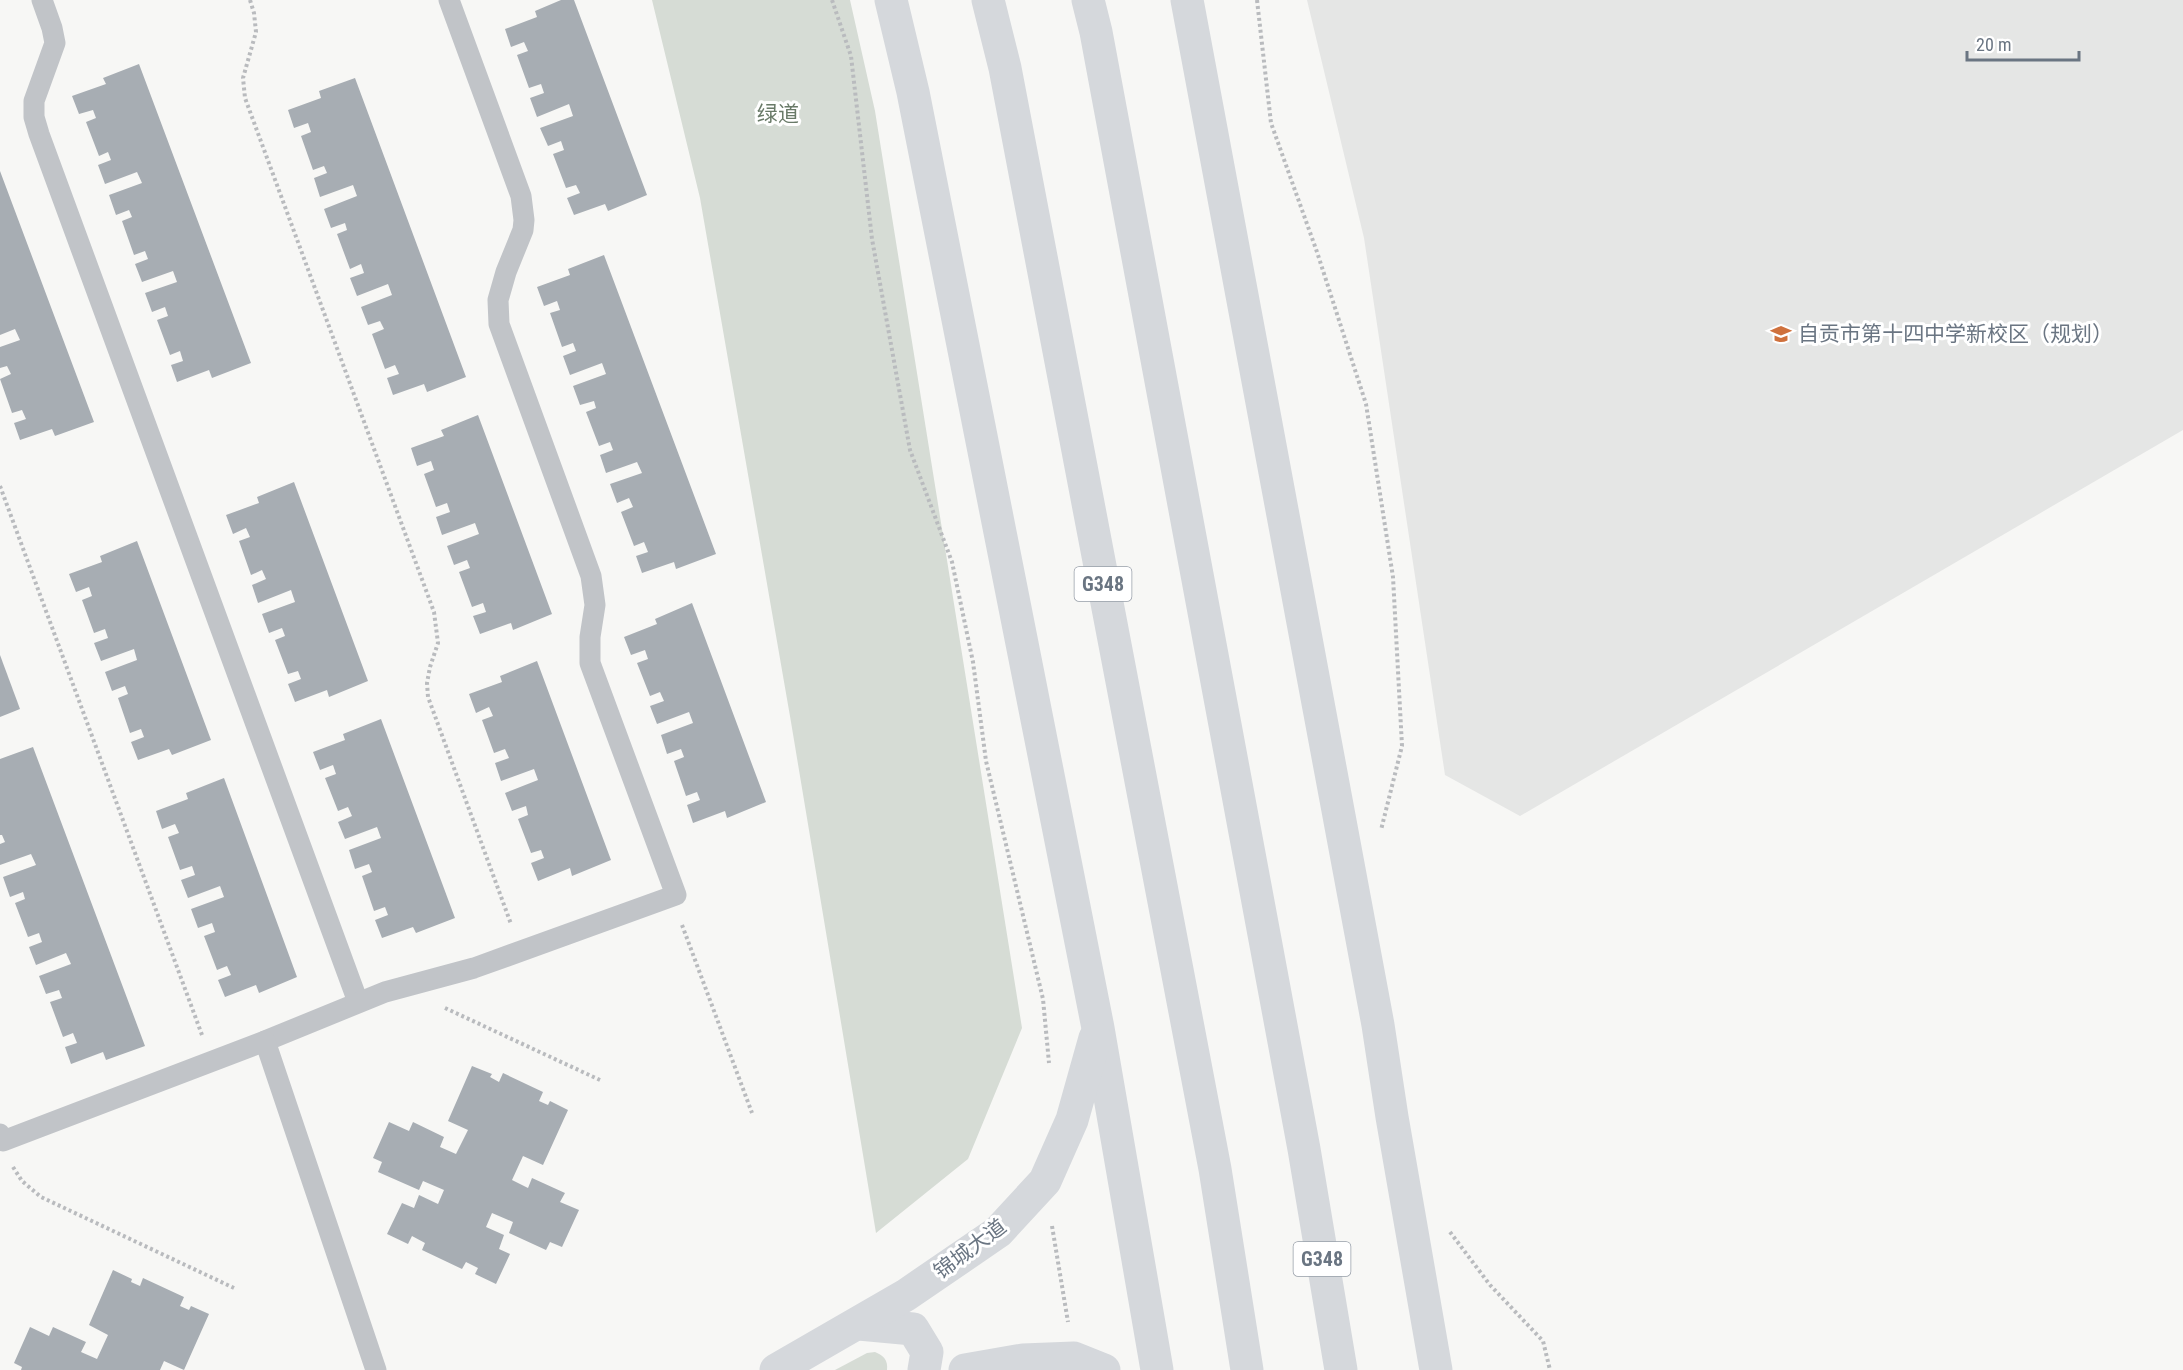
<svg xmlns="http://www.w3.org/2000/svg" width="2183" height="1370" font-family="'Roboto Condensed','Noto Sans SC',sans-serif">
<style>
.built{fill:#e5e6e5}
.green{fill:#d6dcd5}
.building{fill:#a7adb3}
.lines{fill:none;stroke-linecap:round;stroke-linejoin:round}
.path{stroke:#b9bbbe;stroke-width:4;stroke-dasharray:3 3;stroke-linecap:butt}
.lane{stroke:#c1c4c8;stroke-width:21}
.secondary{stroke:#d5d8dc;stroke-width:33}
.highway{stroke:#d5d8dc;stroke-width:33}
.labels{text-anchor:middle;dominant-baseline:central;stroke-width:6;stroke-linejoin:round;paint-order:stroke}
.shield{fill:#fff;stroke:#979ea8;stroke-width:1.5}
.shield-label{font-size:20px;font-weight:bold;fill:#6a7582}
.park-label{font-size:21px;fill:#697a68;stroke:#fff}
.poi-label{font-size:21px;fill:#6a7582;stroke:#fff;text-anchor:start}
.street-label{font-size:21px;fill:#6a7582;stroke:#fff}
</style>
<rect width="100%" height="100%" fill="#f7f7f5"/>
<!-- built -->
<path class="built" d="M1307 0H2183V430L1520 816 1445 775 1364 238Z"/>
<!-- green -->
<g class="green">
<path d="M652 0H850L875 111 1022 1028 968 1159 876 1233 791 722 700 198Z"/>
<path d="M875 1352C884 1356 888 1360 887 1370H835L867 1353Z"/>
</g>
<!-- building -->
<g class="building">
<path d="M561 0H574L647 195 608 211 605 204 574 215 567 198 580 193 576 185 566 188 553 154 564 150 561 141 548 146 540 128 573 116 569 104 537 117 530 98 544 93 541 84 529 88 517 55 528 51 524 42 511 47 505 29 537 17 535 11Z"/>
<path d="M139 64 251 363 212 378 209 370 177 382 171 365 183 361 180 351 170 355 157 320 168 316 165 307 152 312 145 293 177 282 173 271 142 282 135 264 148 259 145 251 134 255 122 221 132 217 129 210 116 215 109 195 142 183 137 172 105 184 98 165 111 160 108 152 99 156 86 122 96 118 93 110 79 114 72 96 106 84 103 78Z"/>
<path d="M355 78 466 377 427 392 424 384 393 395 387 378 399 374 395 365 385 369 372 334 384 329 380 321 368 325 361 307 392 295 388 284 357 296 350 278 364 273 361 264 350 269 337 234 347 230 345 223 331 228 324 209 357 196 353 185 320 197 314 178 327 173 324 166 313 170 301 136 311 132 308 123 294 128 288 110 321 98 319 91Z"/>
<path d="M0 171 94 422 55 436 52 429 20 440 14 423 26 419 22 410 12 413 0 379 11 374 7 366 0 368V347L20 340 15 329 0 335Z"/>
<path d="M604 255 716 554 676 569 674 562 642 573 636 556 648 552 644 542 634 546 621 512 633 507 629 498 617 503 610 484 642 473 637 462 606 473 600 455 613 450 610 442 599 446 586 412 596 408 594 401 580 405 573 386 606 374 602 363 570 375 563 356 576 351 573 343 562 347 550 313 560 310 557 301 544 306 537 287 570 275 568 269Z"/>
<path d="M478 415 552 614 513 630 511 623 480 634 473 616 486 612 483 603 472 607 459 572 470 568 467 560 454 565 447 546 479 534 475 523 442 535 436 517 450 512 447 503 436 507 424 474 434 470 431 461 417 466 411 448 444 436 441 430Z"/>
<path d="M294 482 368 681 329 697 327 690 295 702 288 684 301 679 298 671 288 674 275 640 285 636 282 628 269 633 262 614 295 602 291 590 258 603 252 585 266 579 262 570 251 575 239 541 250 537 246 528 233 534 226 515 259 503 257 497Z"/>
<path d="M137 541 211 740 172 755 169 749 138 760 131 742 144 737 141 729 130 733 118 698 128 694 125 686 112 691 105 672 137 660 134 649 101 661 94 643 108 638 105 629 94 633 82 600 92 596 89 587 76 592 69 574 102 562 100 556Z"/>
<path d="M692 603 766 802 727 818 725 811 693 823 687 805 700 800 697 792 686 796 674 761 684 757 681 749 667 754 661 735 693 723 689 712 657 724 650 706 664 701 660 692 650 696 637 663 648 659 645 650 631 655 624 637 657 624 655 619Z"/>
<path d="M0 655 20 709 0 717Z"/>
<path d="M537 661 611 860 572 876 570 868 538 881 531 863 544 858 541 850 531 853 518 819 528 815 526 806 512 811 505 793 538 780 534 769 501 781 495 763 509 758 505 749 494 753 482 720 493 716 489 707 476 713 469 694 502 682 500 676Z"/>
<path d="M381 719 455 918 416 933 413 927 382 938 375 920 388 915 385 907 374 911 362 876 372 872 369 864 355 869 349 850 381 838 377 827 345 839 338 822 352 816 348 807 338 811 325 778 336 774 333 765 320 770 313 752 345 740 343 734Z"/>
<path d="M33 747 145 1046 106 1060 103 1052 71 1064 65 1047 77 1043 73 1033 63 1037 50 1002 62 998 59 990 46 994 39 976 71 964 66 953 36 965 29 947 42 942 39 933 28 937 15 903 25 899 23 892 10 897 3 877 36 865 31 854 0 865V844L5 842 2 835H0V759Z"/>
<path d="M224 778 297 977 259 993 256 985 225 997 218 980 231 975 227 966 217 970 204 936 215 932 212 923 198 928 191 909 224 897 220 886 188 898 181 880 195 875 192 866 180 870 168 837 179 833 175 824 162 829 156 811 188 799 186 793Z"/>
<path d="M472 1066 492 1074 490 1077 499 1082 503 1073 543 1092 539 1101 548 1105 550 1101 568 1110 543 1165 523 1156 512 1180 528 1188 532 1178 565 1193 560 1202 579 1210 562 1247 550 1242 546 1250 509 1233 513 1222 492 1213 486 1227 504 1235 499 1249 510 1254 496 1284 475 1274 478 1268 466 1262 462 1269 422 1250 425 1243 412 1236 408 1244 387 1234 402 1203 414 1208 419 1195 438 1204 444 1190 423 1181 419 1190 378 1172 382 1162 373 1158 389 1122 409 1131 413 1122 444 1137 440 1147 456 1154 468 1130 448 1121Z"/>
<path d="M113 1270 132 1279 131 1282 140 1286 143 1278 184 1297 180 1306 189 1310 191 1306 209 1314 184 1370 164 1361 160 1370H21L22 1367 14 1363 30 1327 49 1336 53 1327 86 1342 81 1352 97 1359 108 1335 89 1325Z"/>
</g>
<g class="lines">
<!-- path -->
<g class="path">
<path d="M250 0 254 13 256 32 243 78 245 98 434 612 438 643 430 667 427 683 428 697 511 924"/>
<path d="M832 0 851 56 872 239 910 450 952 562 973 662 986 761 1043 999 1049 1063"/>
<path d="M1257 0 1271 123 1317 252 1366 404 1393 577 1402 746 1381 830"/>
<path d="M0 486 202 1035"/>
<path d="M682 925 752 1113"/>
<path d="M445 1008 600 1080"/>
<path d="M13 1167 22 1181 41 1197 234 1288"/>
<path d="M1052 1226 1068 1322"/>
<path d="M1450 1232 1490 1285 1543 1341 1550 1370"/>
</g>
<!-- lane -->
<g class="lane">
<path d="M42 0 52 28 55 43 34 101V117L39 134 358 1002"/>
<path d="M265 1041 385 992 474 968 676 895 590 663V637L595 605 591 576 499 324 498 300 506 272 523 230 524 220 521 196 449 0"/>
<path d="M0 1134 3 1141 265 1041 376 1370"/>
</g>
<!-- secondary -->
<g class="secondary">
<path d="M891 0 913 92 1098 1028 1157 1370"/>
<path d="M1187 0 1378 1025 1392 1117 1436 1370"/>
<path d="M859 1324 913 1329 927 1352 924 1370"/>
<path d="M776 1370 906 1295 998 1232 1045 1181 1072 1120 1095 1038"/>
<path d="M965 1370 1023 1360 1074 1358 1104 1370"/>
</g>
<!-- highway -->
<g class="highway">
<path d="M988 0 1005 68 1215 1169 1247 1370"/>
<path d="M1088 0 1096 32 1304 1149 1341 1370"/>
</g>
</g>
<!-- icons -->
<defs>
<g id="school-bare" transform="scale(1.62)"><path d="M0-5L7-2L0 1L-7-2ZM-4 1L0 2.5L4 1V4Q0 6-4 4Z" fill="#cf713d" stroke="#fff" stroke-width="2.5" paint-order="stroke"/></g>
</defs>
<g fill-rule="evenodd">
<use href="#school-bare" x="1781" y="334"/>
</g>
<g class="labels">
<!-- shield labels -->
<g class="shield">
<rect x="1074.5" y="567" width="57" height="34" rx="4.5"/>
<rect x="1293.5" y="1242" width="57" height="34" rx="4.5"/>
</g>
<g class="shield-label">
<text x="1103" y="584">G348</text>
<text x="1322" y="1259">G348</text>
</g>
<!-- park labels -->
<g class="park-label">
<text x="778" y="114">绿道</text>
</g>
<!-- poi labels -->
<g class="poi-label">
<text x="1798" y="334">自贡市第十四中学新校区（规划）</text>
</g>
<!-- street labels -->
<g class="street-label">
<text transform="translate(970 1249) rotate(-37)">锦城大道</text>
</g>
</g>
<!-- scale -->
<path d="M1967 51v9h112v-9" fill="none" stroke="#6a7582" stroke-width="3"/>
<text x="1976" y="51" font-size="18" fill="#6a7582" stroke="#ffffff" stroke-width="4.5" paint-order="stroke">20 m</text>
</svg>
